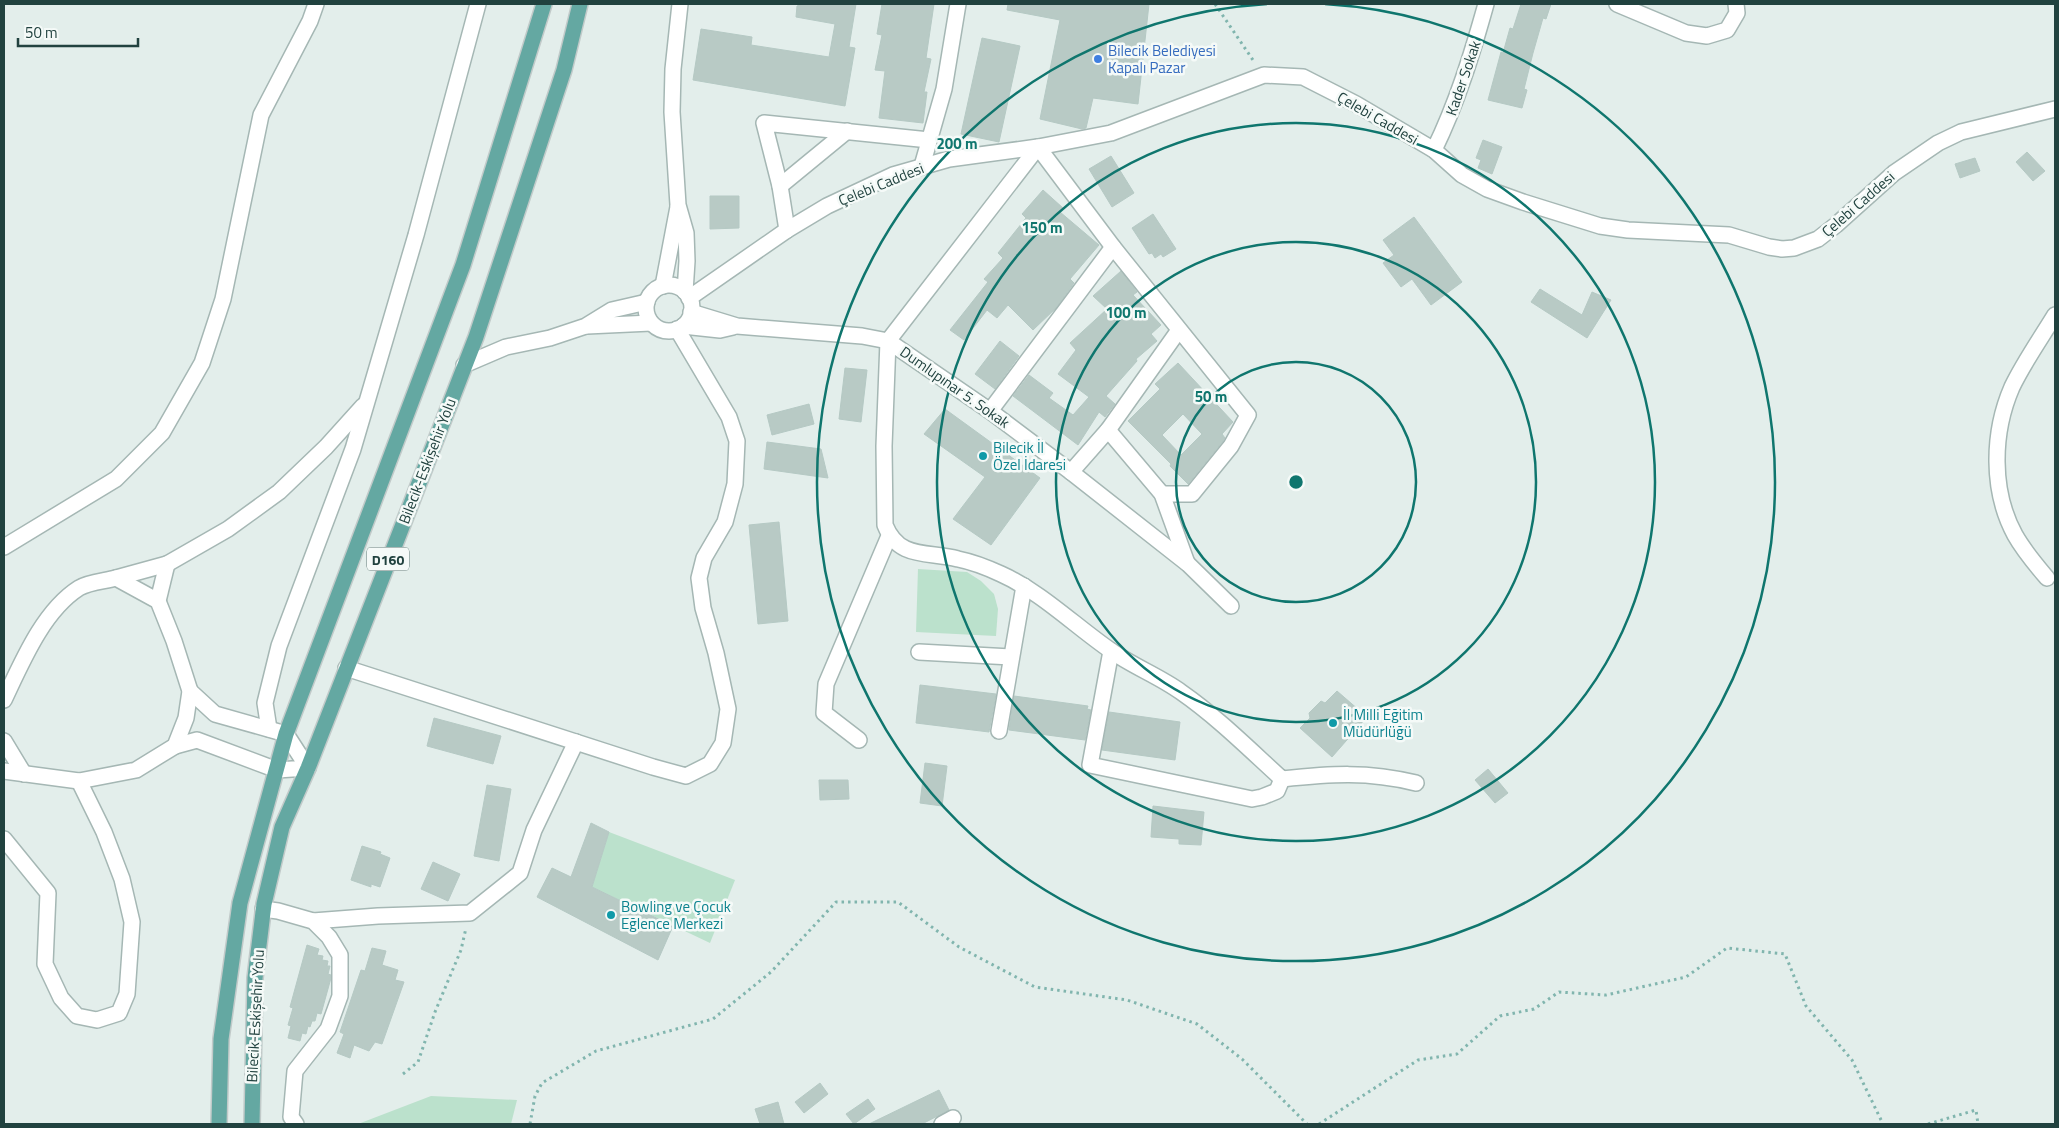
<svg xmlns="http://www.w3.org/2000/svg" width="2059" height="1128" font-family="'Titillium Web',sans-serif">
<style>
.green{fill:#bbe1cc}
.building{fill:#b8cac5;stroke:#b5c9c4;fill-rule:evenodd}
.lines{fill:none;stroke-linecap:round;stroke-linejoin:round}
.minor-casing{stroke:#a5b7b4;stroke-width:18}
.major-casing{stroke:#c1cac9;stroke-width:18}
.path{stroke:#81b5ae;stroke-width:3;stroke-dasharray:2.5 4;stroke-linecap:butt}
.minor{stroke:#fff;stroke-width:15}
.major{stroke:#64a8a2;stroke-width:15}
.ring{fill:none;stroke:#0f766e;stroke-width:2.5}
.shop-dot{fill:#3f7fe0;stroke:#f5faf8;stroke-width:2}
.culture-dot{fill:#0f9aa8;stroke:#f5faf8;stroke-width:2}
.labels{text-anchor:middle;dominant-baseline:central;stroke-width:5;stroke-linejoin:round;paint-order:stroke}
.shield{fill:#f5faf8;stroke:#617976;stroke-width:1}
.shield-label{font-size:14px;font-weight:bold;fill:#21423f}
.shop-label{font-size:15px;fill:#366cbe;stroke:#f5faf8;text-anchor:start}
.street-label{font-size:15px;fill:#21423f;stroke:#f5faf8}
.culture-label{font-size:15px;fill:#0d838f;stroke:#f5faf8;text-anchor:start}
.centre{fill:#0f766e;stroke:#f5faf8;stroke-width:2.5}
.ring-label{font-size:15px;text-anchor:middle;font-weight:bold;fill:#0f766e;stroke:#f5faf8;stroke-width:5;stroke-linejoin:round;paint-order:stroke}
</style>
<rect width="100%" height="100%" fill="#e3eeeb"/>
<!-- green -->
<g class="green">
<path d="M918 569 967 572 981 581 994 594 998 609 996 636 916 632Z"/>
<path d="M609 832 735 880 710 943 592 887Z"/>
<path d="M431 1096 517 1100 511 1124H358Z"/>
</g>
<!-- building -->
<g class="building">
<path d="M802 4H856L849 47 855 48 845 106 693 80 701 29 752 37 751 45 829 57 835 24 796 17 797 6Z"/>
<path d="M882 4H934L926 58 931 59 924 92H927L923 123 879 118 885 71 875 70 882 35 877 34Z"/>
<path d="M1008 4H1149L1138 104 1093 98 1086 128 1082 129 1040 119 1060 20 1007 10Z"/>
<path d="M1521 4H1551L1546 19 1543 18 1533 53 1524 89 1527 90 1522 108 1488 100 1501 52 1503 53 1510 28 1513 29Z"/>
<path d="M982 38 1020 46 999 142 961 134Z"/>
<path d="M1483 140 1502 147 1492 174 1478 168 1481 160 1476 158Z"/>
<path d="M2027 152 2045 171 2033 181 2016 162Z"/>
<path d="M1111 156 1134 193 1112 207 1089 169Z"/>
<path d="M1975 158 1980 171 1960 178 1955 164Z"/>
<path d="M1043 190 1063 208 1060 212 1099 245 1070 279 1074 283 1056 308 1033 330 1008 305 997 318 987 310 964 340 950 330 988 282 984 279 1003 258 998 253 1026 218 1022 214Z"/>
<path d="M710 196H739V228L710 229Z"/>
<path d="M1153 214 1176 249 1163 257 1161 254 1155 258 1152 253 1149 254 1132 228Z"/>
<path d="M1414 217 1462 282 1431 305 1412 279 1401 287 1383 263 1394 255 1383 240Z"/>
<path d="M1121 271 1137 292 1133 295 1161 325 1151 334 1157 341 1136 359 1137 361 1106 396 1115 404 1105 417 1099 412 1078 445 1013 396 1029 375 1053 393 1049 398 1073 415 1089 397 1058 374 1076 350 1070 343 1107 309 1093 296Z"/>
<path d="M1540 289 1582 315 1592 292 1611 300 1587 338 1531 302Z"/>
<path d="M1000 341 1019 356 995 389 975 374Z"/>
<path d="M1178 363 1233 422 1222 434 1225 438 1223 441 1188 484 1170 466 1171 464 1128 421 1160 389 1155 384ZM1183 414 1202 434 1181 455 1162 435Z"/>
<path d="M845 368 867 370 861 422 839 419Z"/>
<path d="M809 404 814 424 772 435 767 415Z"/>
<path d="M945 409 1040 478 991 545 953 519 985 477 924 434Z"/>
<path d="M767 442 821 449 828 478 764 469Z"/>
<path d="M779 522 788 621 758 624 749 525Z"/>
<path d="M920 685 996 694 989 732 916 723Z"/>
<path d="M1337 691 1367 717 1332 757 1300 728 1310 718 1309 713 1321 701 1325 703Z"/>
<path d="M1014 696 1088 706 1087 709 1091 710 1085 740 1009 730Z"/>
<path d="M1109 712 1180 722 1175 760 1102 750Z"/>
<path d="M434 718 501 736 493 764 427 746Z"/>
<path d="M925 763 947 766 942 806 920 803Z"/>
<path d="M1488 769 1508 793 1495 803 1475 780Z"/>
<path d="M819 780H848L849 799 820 800Z"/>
<path d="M487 785 511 789 499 861 474 856Z"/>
<path d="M1153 806 1204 812 1201 845 1179 844V839L1151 837Z"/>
<path d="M591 823 609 832 592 887 673 926 658 960 537 897 552 868 571 877Z"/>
<path d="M362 846 381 852 380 854 390 858 380 887 371 884V887L351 880Z"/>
<path d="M433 862 460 874 448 901 421 889Z"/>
<path d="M307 945 319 949 317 955 323 956 322 960 328 961 327 966H330L328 974 331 975V978L321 1014 317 1013 315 1021H312L310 1027 308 1026 306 1034 302 1033 300 1041 288 1038 291 1026 288 1025 293 1008 290 1007Z"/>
<path d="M372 948 386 951 382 965 398 970 395 980 404 982 382 1044 375 1042 369 1051 354 1045 350 1058 337 1053 344 1034 340 1032 361 970 365 971Z"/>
<path d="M820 1083 828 1094 804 1113 795 1102Z"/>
<path d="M939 1090 949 1110 922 1124H869Z"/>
<path d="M868 1099 875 1109 854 1124 846 1114Z"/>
<path d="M778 1102 784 1124H760L755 1109Z"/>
</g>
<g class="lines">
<!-- minor casing -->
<g class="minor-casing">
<g id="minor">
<path d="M680 4 673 69 672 112 678 205 686 233 687 261 685 292"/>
<path d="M1617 4 1686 33 1707 36 1727 30 1737 13 1736 4"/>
<path d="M1434 150C1457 103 1472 54 1486 4"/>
<path d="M922 166 944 89 958 4"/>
<path d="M780 186 847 131"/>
<path d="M787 230 780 186 764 123 929 140"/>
<circle cx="669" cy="308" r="23"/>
<path d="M663 286 678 207"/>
<path d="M689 298 787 230 827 206 893 175 949 159 1038 147 1111 133 1264 75 1303 77 1356 104 1434 150 1462 175 1487 189 1523 202 1600 226 1628 230 1729 235 1769 247 1782 249 1794 248 1818 239 1836 225 1894 173 1938 143 1961 132 2055 109"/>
<path d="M691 312 737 326 862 336 888 341 990 411 1071 472 1188 564 1231 606"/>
<path d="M587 326 651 323"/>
<path d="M683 326 720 330 733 327"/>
<path d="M464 365 506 347 550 338 586 326 612 310 647 302"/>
<path d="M990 411 1113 247"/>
<path d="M1108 430 1162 494 1187 563"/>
<path d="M1071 472 1108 430 1179 330"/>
<path d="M1162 494H1192L1231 446 1248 415 1113 247 1038 147 888 341 884 446 885 525C899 560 928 551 958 559 973 562 988 568 1001 574 1041 592 1074 625 1110 650 1132 666 1159 676 1181 692 1217 717 1249 749 1282 779 1331 774 1367 771 1416 783"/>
<path d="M4 547 116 479 162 433 202 363 223 299 261 115 310 21 316 4"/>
<path d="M116 578 167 564 228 529 279 492 326 447 363 406"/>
<path d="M2047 578C2036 565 2024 551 2015 535 1991 491 1992 433 2012 387 2024 362 2041 338 2055 315"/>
<path d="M158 601 167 564"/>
<path d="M1111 651 1090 765 1252 799 1262 797 1277 791 1282 779"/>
<path d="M919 652 1011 657"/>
<path d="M346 668 653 767 686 776 710 764 723 743 728 709 716 653 703 608 699 578 704 558 725 522 735 484 737 441 729 417 677 329"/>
<path d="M4 700C22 662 43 611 79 588 88 582 105 581 116 578L158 601 174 641 190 691 186 718 175 746 136 770 79 781 4 771"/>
<path d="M269 729 265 703 279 646 353 449 416 235 478 4"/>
<path d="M999 731 1024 586"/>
<path d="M859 740 824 713 826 684 889 536"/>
<path d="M4 741 24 774"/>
<path d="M175 746 197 740 277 770 308 768 286 734 215 714 190 691"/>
<path d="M4 839 48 893 45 964 61 998 77 1016 97 1020 119 1013 127 994 132 922 122 879 104 832 79 781"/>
<path d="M263 909 278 911 313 921 329 937 340 955V996L328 1029 295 1071 291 1117 296 1124"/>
<path d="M313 921 378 916 470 913 520 873 534 830 576 742"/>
<path d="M942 1124 953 1118"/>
</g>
</g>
<!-- major casing -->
<g class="major-casing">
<g id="major">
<path d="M219 1124 221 1039 240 903 286 734 463 265 544 4"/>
<path d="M252 1124 255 978 264 904 282 827 308 768 476 337 564 70 580 4"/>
</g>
</g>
<!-- path -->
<g class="path">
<path d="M1215 4 1255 63"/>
<path d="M403 1074 418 1062 435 1012 461 950 466 928"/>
<path d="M530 1124 535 1096 542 1083 596 1051 713 1019 771 972 836 902H898L959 947 1035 987 1127 1000 1197 1024 1242 1059 1307 1124"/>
<path d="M1319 1124 1418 1060 1457 1054 1500 1016 1534 1009 1559 992 1606 995 1686 977 1727 948 1785 954 1806 1006 1852 1060 1883 1124"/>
<path d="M1928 1124 1976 1110 1978 1124"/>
</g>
<!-- minor -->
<use href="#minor" class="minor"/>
<!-- major -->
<use href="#major" class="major"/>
</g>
<!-- distance rings -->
<g class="ring">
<circle cx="1296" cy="482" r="120"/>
<circle cx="1296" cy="482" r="240"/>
<circle cx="1296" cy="482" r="359"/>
<path d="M1325 4A479 479 0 1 1 1267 4"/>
</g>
<!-- markers -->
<circle class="shop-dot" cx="1098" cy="59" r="5"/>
<g class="culture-dot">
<circle cx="983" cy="456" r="5"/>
<circle cx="1333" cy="723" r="5"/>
<circle cx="611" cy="915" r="5"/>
</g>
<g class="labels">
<!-- shield labels -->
<rect class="shield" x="367" y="547.5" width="42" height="23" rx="4"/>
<g class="shield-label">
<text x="388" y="559">D160</text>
</g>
<!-- shop labels -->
<g class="shop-label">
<text x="1108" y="50">Bilecik Belediyesi<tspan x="1108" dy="17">Kapalı Pazar</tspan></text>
</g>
<!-- street labels -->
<g class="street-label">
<text transform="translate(1463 78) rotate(-71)">Kader Sokak</text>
<text transform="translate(1378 118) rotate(30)">Çelebi Caddesi</text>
<text transform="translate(881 184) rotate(-22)">Çelebi Caddesi</text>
<text transform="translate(1858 204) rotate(-41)">Çelebi Caddesi</text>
<text transform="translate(955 387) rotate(35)">Dumlupınar 5. Sokak</text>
<text transform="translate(427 461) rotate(-69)">Bilecik-Eskişehir Yolu</text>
<text transform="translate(255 1016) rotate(-87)">Bilecik-Eskişehir Yolu</text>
</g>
<!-- culture labels -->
<g class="culture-label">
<text x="993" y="447">Bilecik İl<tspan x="993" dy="17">Özel İdaresi</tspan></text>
<text x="1343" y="714">İl Milli Eğitim<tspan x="1343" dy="17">Müdürlüğü</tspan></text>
<text x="621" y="906">Bowling ve Çocuk<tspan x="621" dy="17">Eğlence Merkezi</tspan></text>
</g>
</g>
<circle cx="1296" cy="482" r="8" class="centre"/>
<g class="ring-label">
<text x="957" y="149">200 m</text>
<text x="1042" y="233">150 m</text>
<text x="1126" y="318">100 m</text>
<text x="1211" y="402">50 m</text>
</g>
<!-- border -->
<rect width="2059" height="1128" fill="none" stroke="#21423f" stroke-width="10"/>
<!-- scale -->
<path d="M18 38v8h120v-8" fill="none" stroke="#21423f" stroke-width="2.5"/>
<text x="25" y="38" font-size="15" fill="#21423f" stroke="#f5faf8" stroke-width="4" paint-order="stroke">50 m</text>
</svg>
